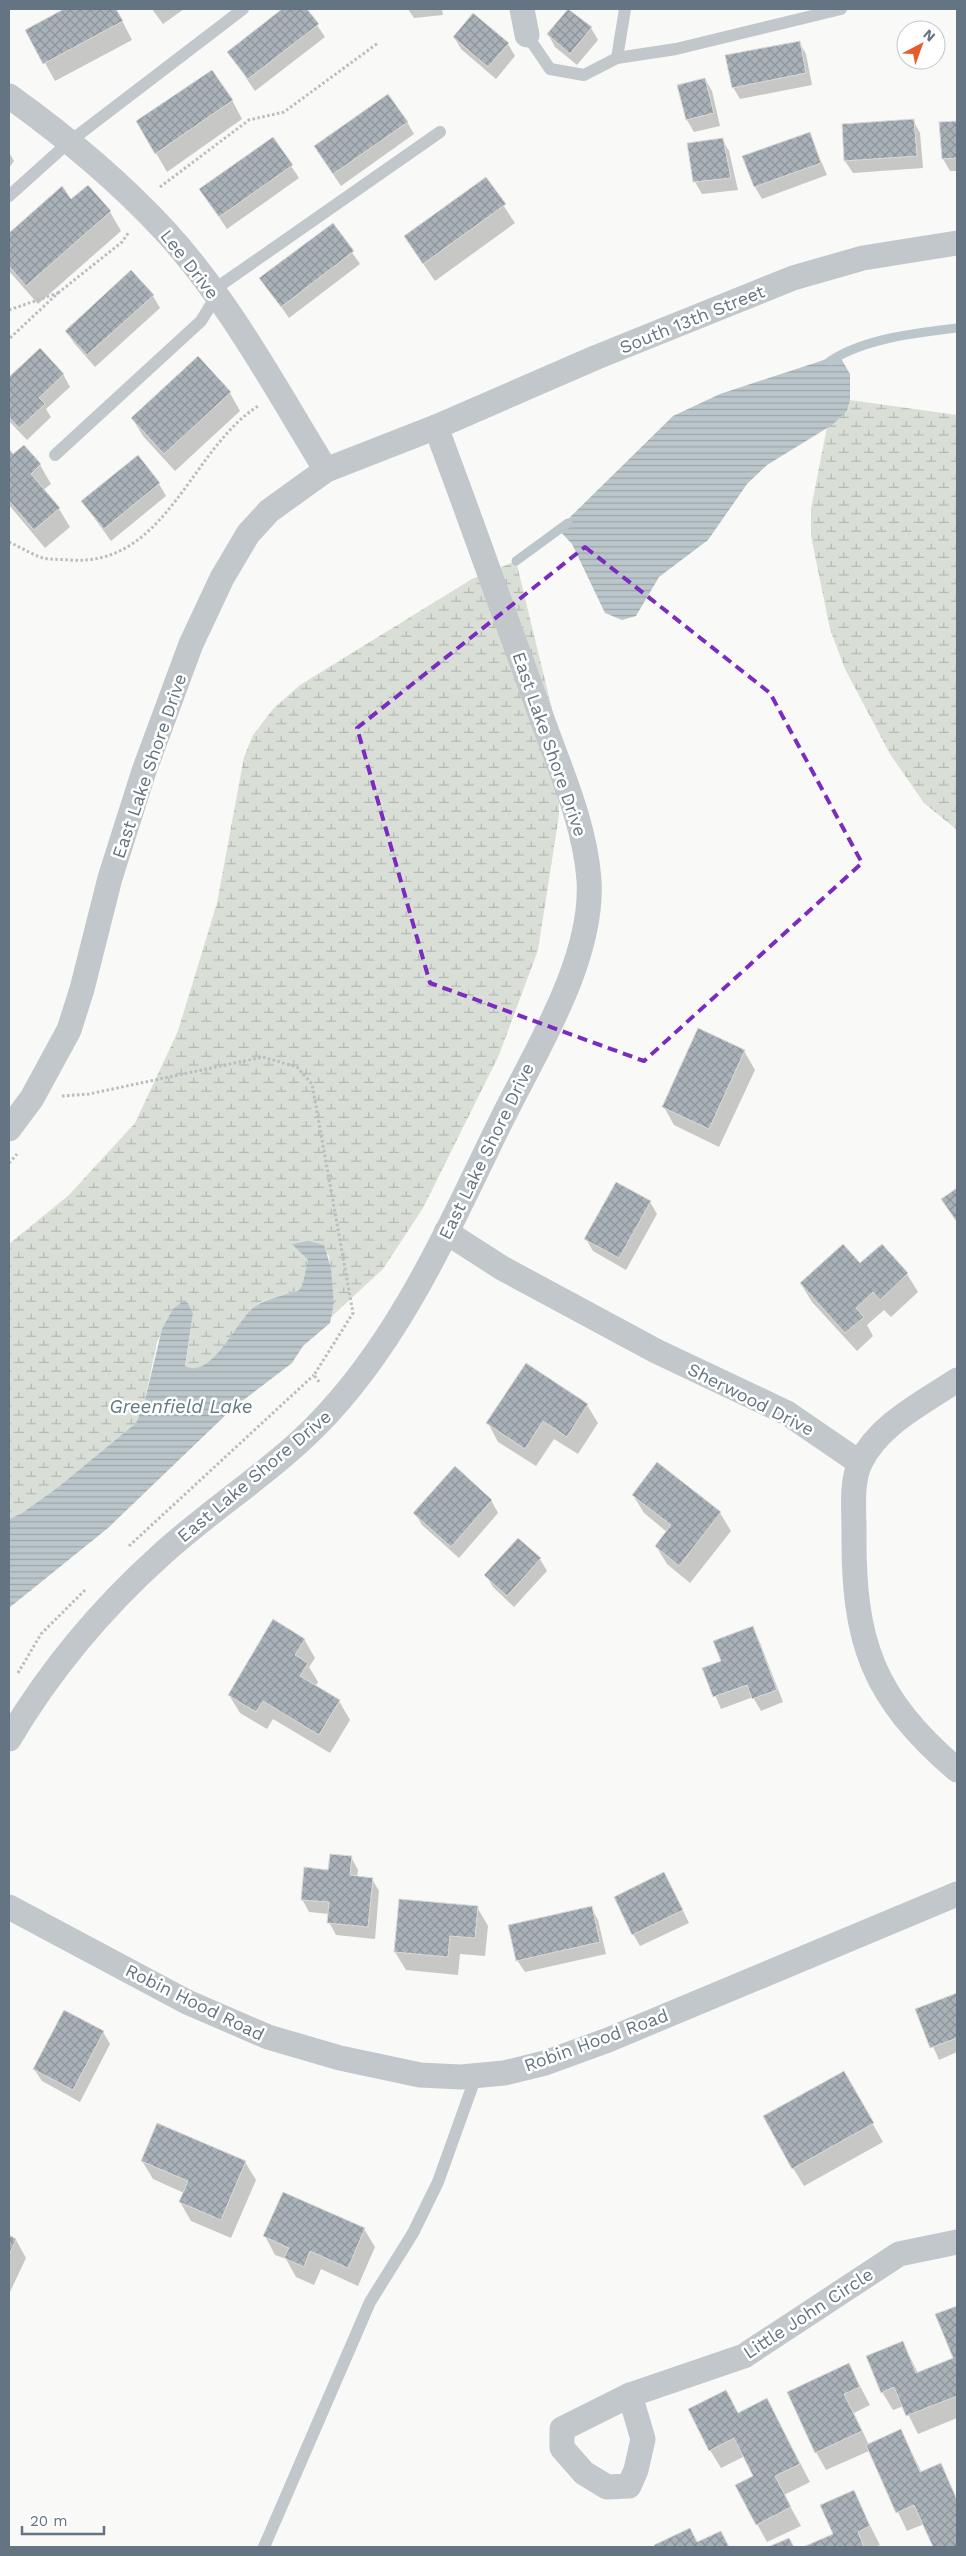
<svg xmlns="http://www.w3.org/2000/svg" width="966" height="2556" font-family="'Work Sans',sans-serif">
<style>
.wetland{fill:url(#wetland-marsh)}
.water{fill:url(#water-rules)}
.shadow{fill:#0003}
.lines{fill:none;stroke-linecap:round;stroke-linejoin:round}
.stream{stroke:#bbc6cb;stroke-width:9}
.building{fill:url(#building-cross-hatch);stroke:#dbdbd9}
.path{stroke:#babec1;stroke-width:3;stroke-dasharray:2.5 2.5;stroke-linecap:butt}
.service{stroke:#c2c7cb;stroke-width:12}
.minor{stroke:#c2c7cb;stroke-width:25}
.marked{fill:none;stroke:#7b2cbf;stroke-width:4;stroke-dasharray:10 6;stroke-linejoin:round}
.labels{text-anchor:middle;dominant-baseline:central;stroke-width:5;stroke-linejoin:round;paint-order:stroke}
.street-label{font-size:18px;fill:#647482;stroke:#fff}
.water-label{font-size:19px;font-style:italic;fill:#637a83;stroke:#fff}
</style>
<defs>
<pattern id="wetland-marsh" width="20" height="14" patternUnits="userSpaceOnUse" patternTransform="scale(1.25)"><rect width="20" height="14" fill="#d9ded6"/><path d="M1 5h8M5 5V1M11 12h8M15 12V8" fill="none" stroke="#b4b9b3"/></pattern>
<pattern id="water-rules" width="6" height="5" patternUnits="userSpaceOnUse" patternTransform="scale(1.25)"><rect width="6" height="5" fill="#bbc6cb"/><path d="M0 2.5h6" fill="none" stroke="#9ca5aa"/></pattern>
<pattern id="building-cross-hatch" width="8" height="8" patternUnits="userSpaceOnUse" patternTransform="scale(1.25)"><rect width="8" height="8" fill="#a9b2b8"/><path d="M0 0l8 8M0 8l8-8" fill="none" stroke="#8d959b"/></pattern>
</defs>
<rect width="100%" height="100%" fill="#f9f9f7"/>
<!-- wetland -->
<g class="wetland">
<path d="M850 400 957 415V830L924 803 890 754 845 669 830 629 811 536V509L827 427 847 411Z"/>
<path d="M516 561 552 709 559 762V815L538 950 499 1055 423 1208 383 1269 331 1317 334 1303 329 1255 293 1243 308 1260 302 1286 298 1291C285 1295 264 1298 254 1307 236 1322 213 1379 185 1367L193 1313 188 1303 173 1309 157 1342 144 1404 136 1423 57 1488 22 1513 9 1519V1244L69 1195 135 1123 178 1031 217 903 244 757 253 735 273 709 300 685 472 579Z"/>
</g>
<!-- water -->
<g class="water">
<path d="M839 355 850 374V400L847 411 832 425 767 465 747 484 708 540 659 577 636 616 622 620 605 613 572 544 558 529 673 416 720 394Z"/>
<path d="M308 1241 324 1245 331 1268 334 1303 330 1323 303 1346 292 1363 233 1408 108 1528 9 1608V1519L22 1513 57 1488 136 1423 144 1404 162 1329 173 1309 183 1301 188 1303 193 1313 185 1366C212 1380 236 1321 254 1307 265 1299 284 1295 298 1291L302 1286 308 1260 292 1244Z"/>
</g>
<!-- shadow -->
<g class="shadow">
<path d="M67 9H116L132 40 55 81 27 30Z"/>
<path d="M152 9H184L163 24Z"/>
<path d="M284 9H306L325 37 255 91 228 52Z"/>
<path d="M408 9H442L443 15 414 18Z"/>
<path d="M591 28 598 40 577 65 555 47 548 34Z"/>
<path d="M454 37 508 44 515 56 496 79 461 49Z"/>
<path d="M799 42 806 54 812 85 740 99 733 87Z"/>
<path d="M705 79 712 91 720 126 694 132 687 120 679 86Z"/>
<path d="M232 100 242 119 167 172 138 122Z"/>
<path d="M913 120 920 133 923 168 853 173 845 161Z"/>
<path d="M407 122 414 134 341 186 315 147Z"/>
<path d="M957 122V171H950L943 159 941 123Z"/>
<path d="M809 133 827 175 762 199 755 187Z"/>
<path d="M273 139 299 178 227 229 201 190Z"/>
<path d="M722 139 729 151 738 190 702 194 695 182Z"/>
<path d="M9 152 14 161 9 168Z"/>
<path d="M486 179 515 223 435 281 405 237Z"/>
<path d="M88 187 110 212 121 231 38 304 9 271V234L62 188 71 201Z"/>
<path d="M333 225 360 264 289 318 261 278Z"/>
<path d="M153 296 160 308 95 367 74 343 66 331Z"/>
<path d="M40 350 63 374 70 387 46 409 51 417 27 440 9 421V379Z"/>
<path d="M230 393 240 411 175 471 143 436 132 418Z"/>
<path d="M24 447 40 465 51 484 43 490 59 509 70 527 45 548 9 505V451L13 456Z"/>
<path d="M159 484 166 496 111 541 82 501Z"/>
<path d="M744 1051 755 1070 719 1147 674 1125 664 1107Z"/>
<path d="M650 1202 657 1214 626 1270 593 1251 586 1239Z"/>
<path d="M881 1246 907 1274 918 1292 891 1317 884 1310 867 1325 873 1336 857 1351 812 1302 801 1284 860 1265Z"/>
<path d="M587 1405 598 1423 578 1454 554 1439 536 1466 498 1442 488 1423Z"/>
<path d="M658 1464 720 1513 731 1531 690 1583 667 1564 656 1546 667 1532 644 1513 633 1495Z"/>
<path d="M491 1500 498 1513 459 1558 422 1525 415 1513Z"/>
<path d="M540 1559 547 1571 514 1607 493 1587 486 1575Z"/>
<path d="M752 1627 759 1640 783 1702 761 1711 753 1697 721 1709 704 1669 722 1662Z"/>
<path d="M304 1639 315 1658 309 1667 318 1682 315 1687 339 1701 350 1720 330 1753 273 1719 267 1729 240 1713 229 1695Z"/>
<path d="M351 1857 358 1870 357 1877 372 1879 379 1891 375 1939 336 1935 329 1922V1914L309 1912 302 1899Z"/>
<path d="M671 1886 689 1923 640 1946 633 1934Z"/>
<path d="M477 1907 488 1926 485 1956 460 1954 458 1975 406 1970 395 1952Z"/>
<path d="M591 1907 598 1920 606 1954 525 1972 517 1960Z"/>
<path d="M957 1994V2052L939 2060 917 2010Z"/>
<path d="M103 2032 110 2044 80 2102 42 2081 34 2069Z"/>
<path d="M844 2073 883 2142 804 2186 793 2168Z"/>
<path d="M142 2161 245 2162 256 2180 231 2238 191 2221 180 2202 184 2193 153 2179Z"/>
<path d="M364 2229 375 2247 358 2286 321 2269 314 2285 296 2277 286 2259 275 2255 265 2236Z"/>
<path d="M9 2236 16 2240 26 2258 9 2294Z"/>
<path d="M957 2307V2418L918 2434 904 2406 893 2410 882 2392 903 2343 918 2373 954 2359 937 2315Z"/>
<path d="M849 2365 870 2405 854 2413 869 2445 901 2431 922 2473 940 2465 957 2498V2547H935L924 2524 907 2531 869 2451 826 2470 816 2452Z"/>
<path d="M738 2414 777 2418 810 2482 784 2495 801 2526 767 2542 757 2524 755 2476 745 2456 721 2468 710 2450Z"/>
<path d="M853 2492 880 2545 875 2547H807L835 2535Z"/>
<path d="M690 2529 698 2543 721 2533 729 2547H657L656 2545Z"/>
</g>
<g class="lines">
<!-- stream -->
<g class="stream">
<path d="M830 361C866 338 916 333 957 328"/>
<path d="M516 561 568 523"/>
</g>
</g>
<!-- building -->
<g class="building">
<path d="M64 9H116L123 21 43 64 25 30Z"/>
<path d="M282 9H307L319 24 248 79 227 52Z"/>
<path d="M568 9 592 27 570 54 547 34Z"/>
<path d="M473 13 509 43 488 67 453 37Z"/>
<path d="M800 41 806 73 732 88 725 55Z"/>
<path d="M212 70 233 100 155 154 136 121Z"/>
<path d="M705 78 714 113 686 120 677 85Z"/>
<path d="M388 94 408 122 333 174 314 146Z"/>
<path d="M914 119 917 156 844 161 842 124Z"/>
<path d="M957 121V158L942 159 939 122Z"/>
<path d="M810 132 821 163 754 187 742 156Z"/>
<path d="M273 137 293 165 219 217 199 189Z"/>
<path d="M723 138 731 178 693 182 687 143Z"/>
<path d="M486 177 506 204 423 264 404 236Z"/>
<path d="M88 185 111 211 26 286 9 266V233L62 186 71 199Z"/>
<path d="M333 223 354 251 281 307 259 278Z"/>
<path d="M131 270 154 295 87 355 65 331Z"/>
<path d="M40 348 64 374 39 398 45 404 19 428 9 417V377Z"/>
<path d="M198 356 231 392 164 454 131 418Z"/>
<path d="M24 445 41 464 31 474 60 508 34 530 9 501V449L13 454Z"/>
<path d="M138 455 160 483 104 529 81 501Z"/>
<path d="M698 1028 745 1050 709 1129 662 1107Z"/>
<path d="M616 1182 651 1201 619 1258 584 1239Z"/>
<path d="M957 1188V1222L941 1199Z"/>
<path d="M843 1244 860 1263 882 1244 908 1273 880 1300 873 1292 856 1308 864 1317 845 1333 800 1283Z"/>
<path d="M526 1363 588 1404 567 1437 543 1421 525 1449 486 1423Z"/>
<path d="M657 1462 721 1512 679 1566 655 1546 671 1525 632 1495Z"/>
<path d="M455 1466 492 1500 451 1547 413 1513Z"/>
<path d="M518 1538 541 1558 507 1596 484 1575Z"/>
<path d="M273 1619 305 1639 295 1655 308 1663 300 1676 340 1700 319 1735 263 1701 256 1712 228 1695Z"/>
<path d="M753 1626 777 1690 752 1699 747 1685 713 1697 702 1668 721 1661 713 1641Z"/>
<path d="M330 1854 352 1856 350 1875 373 1878 368 1927 327 1923 329 1902 301 1900 304 1867 328 1870Z"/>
<path d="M664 1872 683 1910 632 1935 614 1897Z"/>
<path d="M399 1899 478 1906 475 1938 450 1936 448 1957 394 1952Z"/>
<path d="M592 1906 600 1942 516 1961 508 1925Z"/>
<path d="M957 1993V2038L930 2048 915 2009Z"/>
<path d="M64 2010 104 2031 73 2090 33 2069Z"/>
<path d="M844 2071 874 2123 792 2169 763 2116Z"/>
<path d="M157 2123 246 2161 221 2220 179 2202 188 2181 141 2161Z"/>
<path d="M283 2192 365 2228 348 2268 310 2251 304 2267 284 2258 289 2248 263 2236Z"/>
<path d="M9 2235 16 2239 9 2255Z"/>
<path d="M957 2306V2396L906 2416 894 2387 881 2393 866 2356 903 2341 916 2373 953 2358 935 2314Z"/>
<path d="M849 2363 860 2387 844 2394 862 2431 815 2453 787 2392Z"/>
<path d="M726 2390 738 2413 767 2398 800 2464 775 2476 791 2507 756 2525 735 2485 753 2476 734 2438 709 2451 688 2409Z"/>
<path d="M901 2429 920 2472 941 2463 957 2500V2547H933L914 2505 896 2513 866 2445Z"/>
<path d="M854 2490 870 2526 858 2532 864 2547H803L833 2534 820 2505Z"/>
<path d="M690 2528 697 2542 721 2531 729 2547H655L654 2545Z"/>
<path d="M789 2538 794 2547H768Z"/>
</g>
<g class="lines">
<!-- path -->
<g class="path">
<path d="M160 187 249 120 284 112 378 43"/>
<path d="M58 293 122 242 129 232"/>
<path d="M9 310 58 293 9 339"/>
<path d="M9 542C20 547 31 554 43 558 51 560 61 559 70 560 166 567 190 450 258 406"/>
<path d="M62 1096 89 1094 263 1057 297 1067 312 1084 353 1313 314 1375 320 1383"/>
<path d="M9 1163 17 1154"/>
<path d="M129 1546 314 1375"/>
<path d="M18 1673 41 1634 86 1589"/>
</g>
<!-- service -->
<g class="service">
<path d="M527 35 550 69 584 75 617 58 625 9"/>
<path d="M617 58 676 49 841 9"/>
<path d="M9 196 69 142 243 9"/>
<path d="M55 455 201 321 212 303V291L440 132"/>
<path d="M264 2547 370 2302 413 2233 438 2182 476 2076"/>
</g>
<!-- minor -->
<g class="minor">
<path d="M522 9 527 35"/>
<path d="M9 96C65 136 119 181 166 232 230 302 276 389 326 470"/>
<path d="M9 1129 32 1098 69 1030 82 989 110 878 144 771 191 644 222 578 248 534 269 511 326 470 436 427 597 357 793 278 863 258 957 243"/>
<path d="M446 1232 502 1268 656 1351 787 1413 860 1463"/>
<path d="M957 1380C923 1403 879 1424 860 1463 851 1483 854 1509 854 1531 853 1642 872 1697 957 1770"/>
<path d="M9 1739C50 1670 101 1609 161 1555 210 1510 268 1474 315 1427 401 1341 450 1224 503 1117 537 1049 594 958 589 880 585 822 558 765 539 710 505 615 471 521 436 427"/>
<path d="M9 1907 187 2002 268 2037 340 2058 420 2075 461 2077 504 2073 545 2063 608 2040 957 1894"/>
<path d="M630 2395 744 2356 899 2254 957 2242"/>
<path d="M630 2395 643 2439 636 2470 629 2486 607 2487 584 2473 562 2448V2429Z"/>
</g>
</g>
<!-- marked area -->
<path class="marked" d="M585 547 770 693 862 863 644 1061 430 983 357 728Z"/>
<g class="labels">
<!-- street labels -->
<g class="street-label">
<text transform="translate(190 264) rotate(52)">Lee Drive</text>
<text transform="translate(692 319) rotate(-22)">South 13th Street</text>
<text transform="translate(550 744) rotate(71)">East Lake Shore Drive</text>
<text transform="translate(149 766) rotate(-71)">East Lake Shore Drive</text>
<text transform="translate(486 1151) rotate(-64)">East Lake Shore Drive</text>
<text transform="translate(751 1399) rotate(27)">Sherwood Drive</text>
<text transform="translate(254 1476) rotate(-40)">East Lake Shore Drive</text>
<text transform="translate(195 2002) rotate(26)">Robin Hood Road</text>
<text transform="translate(596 2040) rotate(-20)">Robin Hood Road</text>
<text transform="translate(808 2313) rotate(-33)">Little John Circle</text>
</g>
<!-- water labels -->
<g class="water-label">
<text x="181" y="1406">Greenfield Lake</text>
</g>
</g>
<!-- border -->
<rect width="966" height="2556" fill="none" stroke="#647482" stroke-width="20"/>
<!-- north arrow -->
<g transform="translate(921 45) rotate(41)"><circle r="24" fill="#ffffff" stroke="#c1c7cd"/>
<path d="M0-4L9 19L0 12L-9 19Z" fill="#e65c2a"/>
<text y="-8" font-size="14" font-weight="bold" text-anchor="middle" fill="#647482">N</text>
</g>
<!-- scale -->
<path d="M22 2526v8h82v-8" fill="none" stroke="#647482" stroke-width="2.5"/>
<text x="30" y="2526" font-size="15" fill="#647482" stroke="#ffffff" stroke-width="4" paint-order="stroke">20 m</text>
</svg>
